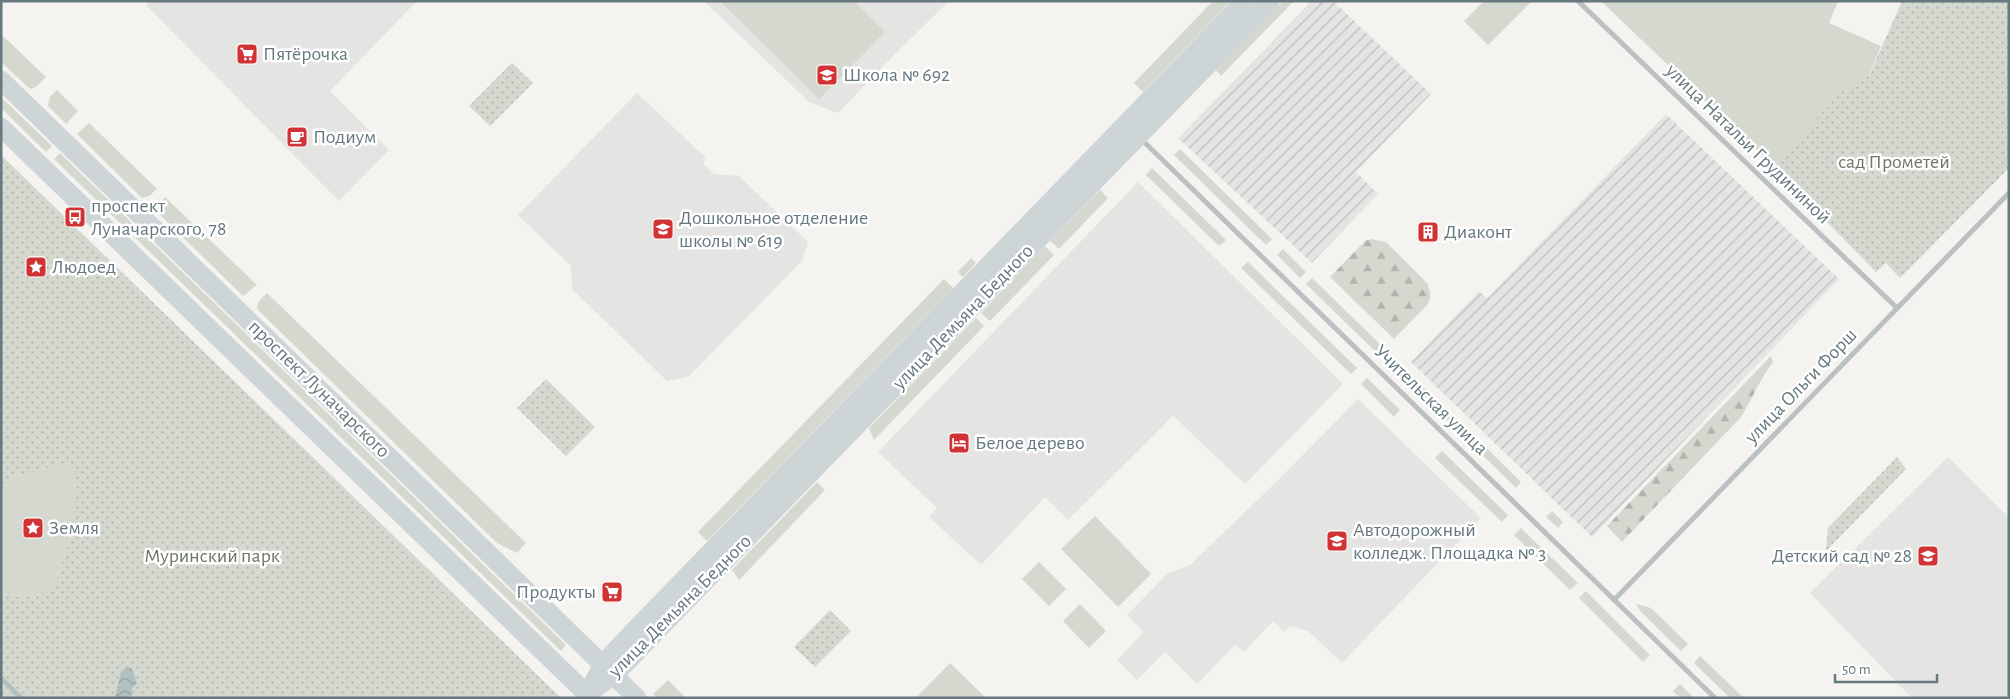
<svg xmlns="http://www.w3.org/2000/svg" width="2010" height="699" font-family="'Alegreya Sans',sans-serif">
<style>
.built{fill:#e4e4e3}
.industrial{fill:url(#industrial-furrows)}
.green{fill:#d4d8cf}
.forest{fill:url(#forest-firs)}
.park{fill:url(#park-dots)}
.water{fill:url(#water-waves)}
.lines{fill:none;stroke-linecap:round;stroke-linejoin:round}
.stream{stroke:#b1c0c1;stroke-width:4.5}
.street{stroke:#bbc0c2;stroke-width:5}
.secondary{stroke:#ced5d6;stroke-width:19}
.labels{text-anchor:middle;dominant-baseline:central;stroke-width:5;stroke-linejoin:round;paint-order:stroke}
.poi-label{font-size:20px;fill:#65797e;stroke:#fff;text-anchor:start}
.street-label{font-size:20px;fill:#65797e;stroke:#fff}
.park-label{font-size:20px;fill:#6c7663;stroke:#fff}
</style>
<defs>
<pattern id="industrial-furrows" width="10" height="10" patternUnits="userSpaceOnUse" patternTransform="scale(1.25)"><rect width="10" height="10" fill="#e4e4e3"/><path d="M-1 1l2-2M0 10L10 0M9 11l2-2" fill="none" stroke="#bcbebd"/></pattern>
<pattern id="forest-firs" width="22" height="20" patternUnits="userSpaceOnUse" patternTransform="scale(1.25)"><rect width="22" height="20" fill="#d4d8cf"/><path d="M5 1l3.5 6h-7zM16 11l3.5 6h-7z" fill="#b0b4ad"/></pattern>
<pattern id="park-dots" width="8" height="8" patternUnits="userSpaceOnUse" patternTransform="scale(1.25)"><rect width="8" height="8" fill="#d4d8cf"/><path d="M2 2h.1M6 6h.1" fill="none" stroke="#b0b4ad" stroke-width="1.8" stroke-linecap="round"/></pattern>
<pattern id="water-waves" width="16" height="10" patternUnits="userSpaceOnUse" patternTransform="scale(1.25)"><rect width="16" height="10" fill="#b1c0c1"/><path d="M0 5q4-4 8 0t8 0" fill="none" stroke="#94a1a2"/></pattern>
</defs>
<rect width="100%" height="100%" fill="#f4f3f0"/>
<!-- built -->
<g class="built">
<path d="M150 1H417L330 91 389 150 339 201 146 5Z"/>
<path d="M704 1H949L900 49 838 113 809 102Z"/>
<path d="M637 93 705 157 704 165 714 174 739 176 808 242 802 261 688 377 667 381 572 289 571 266 518 215Z"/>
<path d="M1138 182 1343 384 1245 484 1173 416 1068 520 1045 497 981 565 929 517 937 508 878 452Z"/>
<path d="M1358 399 1481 518 1342 663 1308 631 1290 626 1284 632 1273 621 1244 652 1235 645 1197 684 1165 652 1137 680 1117 660 1144 632 1127 615 1167 574 1190 565 1275 483Z"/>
<path d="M1948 457 2009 518V698H1912L1810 593Z"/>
</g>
<!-- industrial -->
<g class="industrial">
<path d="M1312 1H1333L1431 94 1356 172 1378 194 1312 263 1178 138Z"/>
<path d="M1666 114 1839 279 1592 537 1411 362 1479 291 1487 298Z"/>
</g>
<!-- green -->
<g class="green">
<path d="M720 1H854L885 32 819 99Z"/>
<path d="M1213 1H1231L1143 92 1134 83Z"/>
<path d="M1283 1H1294L1221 76 1216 70Z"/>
<path d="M1484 1H1532L1488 45 1464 21Z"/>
<path d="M1601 1H1838L1829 23 1881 46 1844 136 1795 187Z"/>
<path d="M1 34 46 77 36 87 30 89 1 62Z"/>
<path d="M57 90 78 111 66 124 48 106 50 97Z"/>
<path d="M1 97 52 146 46 152 1 108Z"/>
<path d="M89 123 157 189 149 196 142 198 77 134Z"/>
<path d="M1180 149 1272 239 1266 245 1174 155Z"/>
<path d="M60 153 566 645 561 651 54 159Z"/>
<path d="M1152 168 1226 240 1219 246 1146 175Z"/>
<path d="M1100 190 1108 198 1059 249 1050 241Z"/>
<path d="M165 197 257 285 243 296 157 212 159 205Z"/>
<path d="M1045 246 1054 255 990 321 981 313Z"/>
<path d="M1283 249 1306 272 1300 278 1277 255Z"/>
<path d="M971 258 976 263 963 277 958 272Z"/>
<path d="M1248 262 1357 368 1351 374 1241 268Z"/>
<path d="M1312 278 1387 351 1381 357 1306 284Z"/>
<path d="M944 279 953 288 707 541 698 532Z"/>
<path d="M267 293 526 543 517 553 497 543 257 309 258 302Z"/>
<path d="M976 318 984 326 874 440 869 428Z"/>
<path d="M1396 360 1441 404 1436 410 1391 366Z"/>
<path d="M1367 378 1400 410 1394 417 1361 384Z"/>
<path d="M1449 411 1521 482 1516 488 1444 417Z"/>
<path d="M1442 451 1508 515 1502 522 1435 458Z"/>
<path d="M65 463 74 471C75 508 74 532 61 567 59 574 56 584 51 588 38 599 16 596 1 594V487L10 479Z"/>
<path d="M817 482 825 490 739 580 732 570Z"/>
<path d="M1552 511 1563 522 1558 528 1546 517Z"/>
<path d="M1095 516 1151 574 1118 607 1061 549Z"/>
<path d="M1521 528 1578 583 1570 590 1514 535Z"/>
<path d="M1039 562 1066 589 1049 606 1022 579Z"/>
<path d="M1586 591 1650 655 1643 662 1579 598Z"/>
<path d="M1080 604 1106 631 1089 648 1063 621Z"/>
<path d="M1636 604 1651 608 1688 644 1681 651 1640 611Z"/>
<path d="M1700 656 1744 698H1730L1694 663Z"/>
<path d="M950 663 986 698H916Z"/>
<path d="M668 680 686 698H657L653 694Z"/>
<path d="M1680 684 1694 698H1680L1673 691Z"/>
</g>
<!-- forest -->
<g class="forest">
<path d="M1371 239 1386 242 1427 283C1430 291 1432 296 1428 304L1394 339 1330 277 1365 241Z"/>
<path d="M1771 356 1773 362C1760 379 1752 399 1741 417L1622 542 1607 526Z"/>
</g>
<!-- park -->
<g class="park">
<path d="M1902 1H2009V168L1900 278 1886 263 1876 272 1773 167 1839 94 1869 76Z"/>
<path d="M512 63 533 83 490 126 469 106Z"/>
<path d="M1 155 561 698H1V594C16 596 38 599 51 588 56 584 59 574 61 567 73 534 75 507 74 472L65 463 10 479 1 487Z"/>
<path d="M546 379 595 427 566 456 517 408Z"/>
<path d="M1897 457 1906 469 1826 551 1828 528Z"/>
<path d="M830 610 851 631 815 667 794 647Z"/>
</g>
<!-- water -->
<path class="water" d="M127 667 132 669 137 683 132 688 131 698H115L121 672Z"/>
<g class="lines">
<!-- stream -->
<path class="stream" d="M1 678 21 698"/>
<!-- street -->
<g class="street">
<path d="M1578 1 1897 308"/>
<path d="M1140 138 1715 698"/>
<path d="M1614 600 2009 193"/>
</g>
<!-- secondary -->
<g class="secondary">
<path d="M1 80 637 698"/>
<path d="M1 127 591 698"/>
<path d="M589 691 603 664 630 635 1245 1"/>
<path d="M587 694 614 675 1270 1"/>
</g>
</g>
<!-- icons -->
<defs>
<g id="supermarket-square" transform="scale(1.125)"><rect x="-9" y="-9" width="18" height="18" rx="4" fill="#d13234" stroke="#fff"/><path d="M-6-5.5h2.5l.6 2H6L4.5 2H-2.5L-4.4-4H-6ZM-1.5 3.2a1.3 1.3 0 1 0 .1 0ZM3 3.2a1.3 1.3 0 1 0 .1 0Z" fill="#fff"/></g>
<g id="school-square" transform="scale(1.125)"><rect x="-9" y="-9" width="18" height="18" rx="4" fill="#d13234" stroke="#fff"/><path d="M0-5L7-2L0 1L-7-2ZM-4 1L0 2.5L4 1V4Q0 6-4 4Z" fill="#fff"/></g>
<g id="cafe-square" transform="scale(1.125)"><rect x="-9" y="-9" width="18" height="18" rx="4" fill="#d13234" stroke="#fff"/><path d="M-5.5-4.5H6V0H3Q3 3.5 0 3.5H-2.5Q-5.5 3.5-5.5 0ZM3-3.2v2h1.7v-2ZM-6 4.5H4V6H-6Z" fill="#fff"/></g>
<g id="bus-square" transform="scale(1.125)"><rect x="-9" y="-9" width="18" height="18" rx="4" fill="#d13234" stroke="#fff"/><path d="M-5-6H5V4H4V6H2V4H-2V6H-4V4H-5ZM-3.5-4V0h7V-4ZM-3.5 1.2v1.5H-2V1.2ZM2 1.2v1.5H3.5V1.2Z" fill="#fff"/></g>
<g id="building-square" transform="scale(1.125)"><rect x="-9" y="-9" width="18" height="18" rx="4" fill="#d13234" stroke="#fff"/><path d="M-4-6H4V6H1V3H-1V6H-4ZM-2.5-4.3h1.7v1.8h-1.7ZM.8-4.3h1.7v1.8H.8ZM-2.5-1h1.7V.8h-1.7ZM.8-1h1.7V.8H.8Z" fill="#fff"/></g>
<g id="sight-square" transform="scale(1.125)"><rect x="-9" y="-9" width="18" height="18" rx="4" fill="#d13234" stroke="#fff"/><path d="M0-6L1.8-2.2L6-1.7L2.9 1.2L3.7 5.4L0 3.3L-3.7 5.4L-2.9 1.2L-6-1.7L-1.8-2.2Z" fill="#fff"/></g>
<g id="hotel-square" transform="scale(1.125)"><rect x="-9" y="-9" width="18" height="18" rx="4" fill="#d13234" stroke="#fff"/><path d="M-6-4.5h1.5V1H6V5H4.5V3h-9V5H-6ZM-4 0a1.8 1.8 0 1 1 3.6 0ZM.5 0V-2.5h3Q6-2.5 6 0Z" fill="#fff"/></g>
<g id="university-square" transform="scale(1.125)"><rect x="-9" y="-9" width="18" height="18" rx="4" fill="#d13234" stroke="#fff"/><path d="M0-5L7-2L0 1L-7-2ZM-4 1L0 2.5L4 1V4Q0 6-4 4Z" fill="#fff"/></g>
</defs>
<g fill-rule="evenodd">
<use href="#supermarket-square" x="247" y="54"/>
<use href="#school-square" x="827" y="75"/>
<use href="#cafe-square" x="297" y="137"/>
<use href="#bus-square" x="75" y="217"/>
<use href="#school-square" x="663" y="229"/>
<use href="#building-square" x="1428" y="232"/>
<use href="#sight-square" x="36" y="267"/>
<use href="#hotel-square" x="959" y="443"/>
<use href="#sight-square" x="33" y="528"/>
<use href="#university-square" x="1337" y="541"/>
<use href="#school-square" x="1928" y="556"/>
<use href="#supermarket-square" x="612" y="592"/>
</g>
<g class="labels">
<!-- poi labels -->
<g class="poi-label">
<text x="263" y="54">Пятёрочка</text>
<text x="843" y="75">Школа № 692</text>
<text x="313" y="137">Подиум</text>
<text x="91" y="206">проспект<tspan x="91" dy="23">Луначарского, 78</tspan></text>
<text x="679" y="218">Дошкольное отделение<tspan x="679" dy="23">школы № 619</tspan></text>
<text x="1444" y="232">Диаконт</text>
<text x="52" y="267">Людоед</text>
<text x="975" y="443">Белое дерево</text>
<text x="49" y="528">Земля</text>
<text x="1353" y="530">Автодорожный<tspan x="1353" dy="23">колледж. Площадка № 3</tspan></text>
<text x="1912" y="556" text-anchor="end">Детский сад № 28</text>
<text x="596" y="592" text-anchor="end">Продукты</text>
</g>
<!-- street labels -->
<g class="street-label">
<text transform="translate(1748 144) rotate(44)">улица Натальи Грудининой</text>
<text transform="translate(963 317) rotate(-46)">улица Демьяна Бедного</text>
<text transform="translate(1801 386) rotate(-46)">улица Ольги Форш</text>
<text transform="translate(319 389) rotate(44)">проспект Луначарского</text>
<text transform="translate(1431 400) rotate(44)">Учительская улица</text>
<text transform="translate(680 606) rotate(-45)">улица Демьяна Бедного</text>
</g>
<!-- park labels -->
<g class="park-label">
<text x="1894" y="162">сад Прометей</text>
<text x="212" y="556">Муринский парк</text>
</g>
</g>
<!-- border -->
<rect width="2010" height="699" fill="none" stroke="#65797e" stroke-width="5"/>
<!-- scale -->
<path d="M1835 674v8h102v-8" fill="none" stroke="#65797e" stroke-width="2.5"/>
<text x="1842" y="674" font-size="15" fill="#65797e" stroke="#ffffff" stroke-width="4" paint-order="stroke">50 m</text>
</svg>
